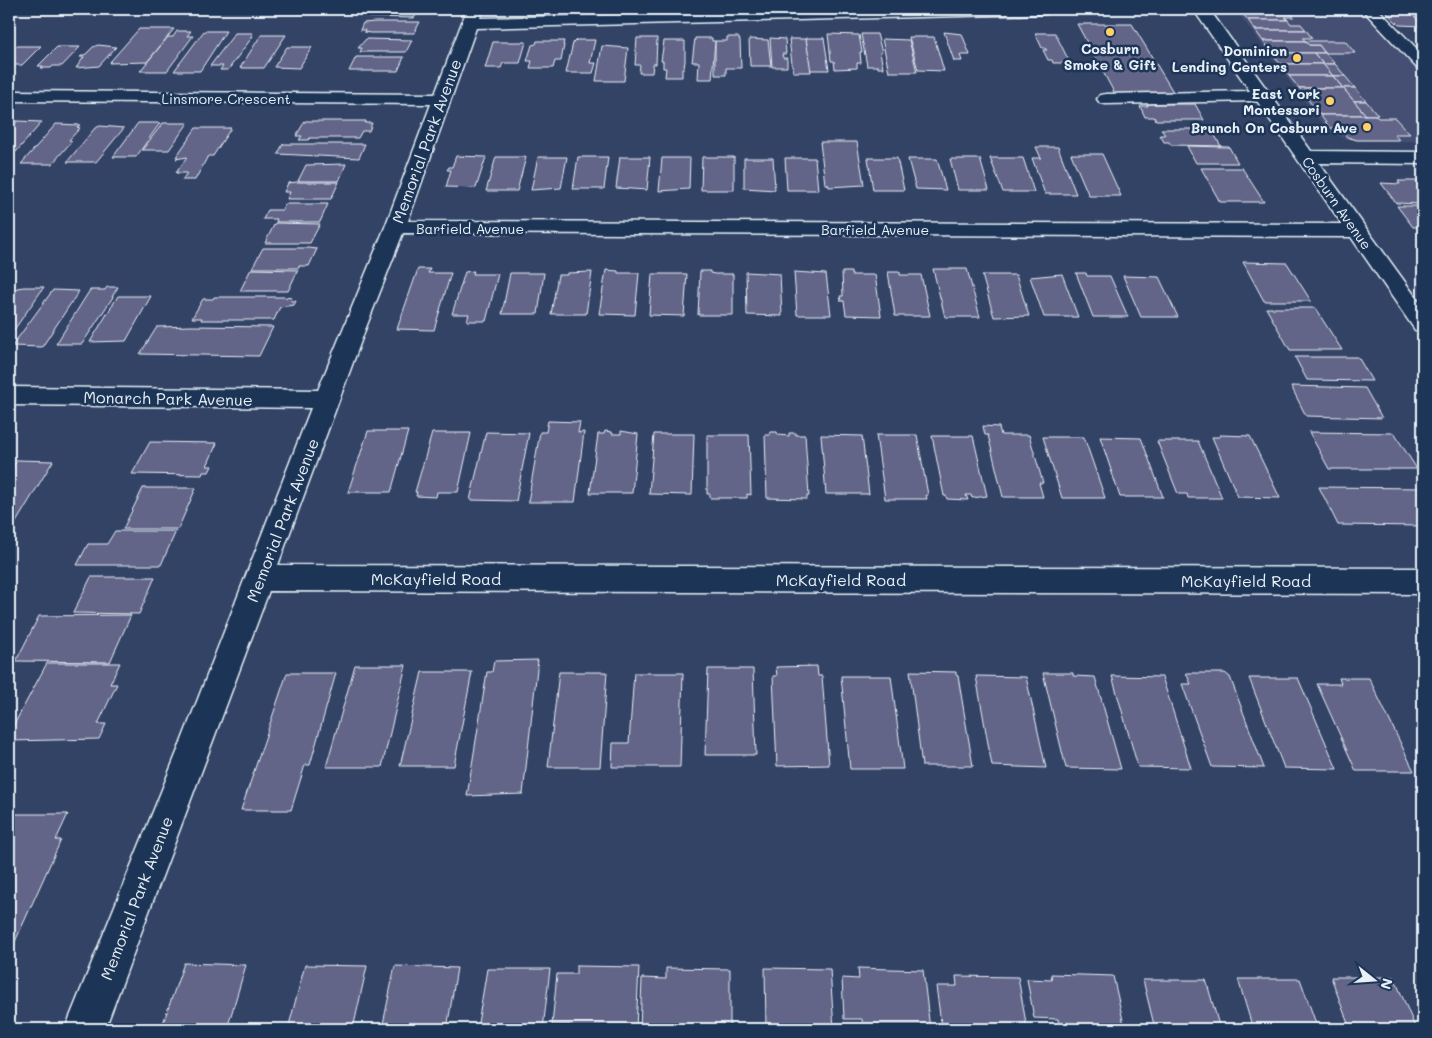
<svg xmlns="http://www.w3.org/2000/svg" width="1432" height="1038" font-family="Mali,sans-serif">
<style>
.built{fill:#445073}
.building{fill:#646588;stroke:#e8f1f8}
.lines{fill:none;stroke-linecap:round;stroke-linejoin:round}
.minor-casing{stroke:#e8f1f8;stroke-width:3}
.minor{fill:#1d3557;fill-rule:evenodd}
.poi-dot{fill:#ffd166;stroke:#1d3557;stroke-width:2}
.labels{text-anchor:middle;dominant-baseline:central;stroke-width:5;stroke-linejoin:round;paint-order:stroke}
.far-poi-label{font-size:14px;font-weight:bold;fill:#e8f1f8;stroke:#1d3557;text-anchor:end}
.far-street-label{font-size:14px;fill:#e8f1f8;stroke:#1d3557}
.street-label{font-size:16px;fill:#e8f1f8;stroke:#1d3557}
</style>
<rect width="100%" height="100%" fill="#324366"/>
<filter id="ink" filterUnits="userSpaceOnUse"><feTurbulence type="fractalNoise" baseFrequency=".02" numOctaves="2"/><feDisplacementMap in="SourceGraphic" scale="10" xChannelSelector="R" yChannelSelector="G"/><feConvolveMatrix kernelMatrix="1 2 1 2 8 2 1 2 1" color-interpolation-filters="sRGB"/></filter>
<g filter="url(#ink)">
<!-- built -->
<path class="built" d="M1235 9H1376L1423 57V141H1359L1345 139 1326 129Z"/>
<!-- building -->
<g class="building">
<path d="M382 9H418L416 12H418L414 18 369 17 373 12H381Z"/>
<path d="M1239 9 1289 10 1294 17H1285L1288 20H1248Z"/>
<path d="M1383 9H1408L1423 26 1399 25Z"/>
<path d="M1412 9H1423V20Z"/>
<path d="M1248 20H1288L1291 24H1301L1306 30H1255Z"/>
<path d="M375 22H420L414 33H370L364 32 365 30H360L363 23Z"/>
<path d="M1077 24H1132L1175 95 1115 94Z"/>
<path d="M139 29H174L147 62 109 63Z"/>
<path d="M1255 30H1306L1312 38H1303L1305 41H1263Z"/>
<path d="M177 31H191L187 36H193L167 71H140L168 37H173Z"/>
<path d="M204 31H226L200 71H174Z"/>
<path d="M944 32 962 34 970 55H960L962 61H954Z"/>
<path d="M235 33H253L251 36H253L228 70H220L223 66H210Z"/>
<path d="M1035 33H1055L1070 63H1053L1052 60H1048L1043 50H1047L1045 48H1042Z"/>
<path d="M828 34 859 35 862 52H860L861 63H857V68L835 69 834 61H831Z"/>
<path d="M861 34H877L882 52H880L883 68H878V66H867Z"/>
<path d="M261 35H286L264 68H240Z"/>
<path d="M727 37H738L740 40 741 68H726V75H715V41H727Z"/>
<path d="M909 37H934L944 71 918 70Z"/>
<path d="M637 38H657L656 64H653L652 73H639L640 65H635Z"/>
<path d="M695 38H712V41H715L712 79H698L699 62H692Z"/>
<path d="M770 38 785 39 786 54H782L783 58H787V67H772Z"/>
<path d="M806 38H824L829 70H810Z"/>
<path d="M366 39 412 40 406 52H360L362 48H358Z"/>
<path d="M749 39 768 40 771 66H750Z"/>
<path d="M789 39H806L811 72H793Z"/>
<path d="M882 39 909 40 917 72H889Z"/>
<path d="M576 40H595L590 63H596L593 73H566L573 43Z"/>
<path d="M537 41H564L563 45H564L561 61H555L553 68H530L532 61H527L532 45 536 44Z"/>
<path d="M664 41H685V61L684 68H682V77H665L666 68H663V61H661Z"/>
<path d="M1263 41H1305L1309 45H1319L1325 53H1272Z"/>
<path d="M1305 41H1345L1355 53H1325L1319 45H1309Z"/>
<path d="M493 42H526L520 63H503L501 68H485Z"/>
<path d="M98 45 116 47 99 66 76 68 84 57H80L86 54 93 47Z"/>
<path d="M16 46H41L22 65H9V53Z"/>
<path d="M602 46 628 48 624 81H596Z"/>
<path d="M57 47H80L62 66H53L51 68H41L43 66H38Z"/>
<path d="M287 47H312L299 68 274 67Z"/>
<path d="M1272 53H1314L1323 64H1280Z"/>
<path d="M1314 53H1325L1335 64H1323Z"/>
<path d="M356 57H404L398 71H349Z"/>
<path d="M1280 64H1323L1333 76H1289Z"/>
<path d="M1323 64H1335L1345 76H1333Z"/>
<path d="M1289 76H1333L1343 88H1299Z"/>
<path d="M1333 76H1345L1355 88H1343Z"/>
<path d="M1299 88H1343L1366 115H1320Z"/>
<path d="M1343 88H1355L1366 101H1354Z"/>
<path d="M1354 101H1366L1378 115H1366Z"/>
<path d="M1147 104H1195L1204 120H1156L1154 117H1145L1140 106H1148Z"/>
<path d="M1320 115H1375L1378 118H1395L1410 134H1394L1399 140H1357L1347 137 1339 128H1330Z"/>
<path d="M17 121 42 122 16 152 9 151V131Z"/>
<path d="M305 121H366L365 123H372L369 131H362L358 138H310L308 140H299L302 136H296Z"/>
<path d="M138 123H160L136 157H113Z"/>
<path d="M163 123H188L169 150H142Z"/>
<path d="M56 124 80 125 77 127 80 128 69 140 72 141 52 164H21Z"/>
<path d="M100 126 124 128 96 162H67L95 128Z"/>
<path d="M196 128H231L213 156H208L195 180H182L187 173H176L187 157 176 159 178 157H176Z"/>
<path d="M1161 129H1211L1221 146 1171 145 1169 142H1164L1160 135H1165Z"/>
<path d="M820 142H857L864 185 829 187 828 184H825Z"/>
<path d="M283 144H365L359 158 278 154Z"/>
<path d="M1187 146 1229 147 1238 163H1196Z"/>
<path d="M1036 147H1058L1076 194H1045L1032 158H1041Z"/>
<path d="M1071 154H1102L1121 196H1089Z"/>
<path d="M456 156 486 157 476 188 446 187 451 170H447L449 167H452Z"/>
<path d="M496 157H526L517 191H486Z"/>
<path d="M538 157H567L561 188 531 190Z"/>
<path d="M578 157H608L604 189H573Z"/>
<path d="M620 157H650L647 190 616 188Z"/>
<path d="M702 157H734V190H701Z"/>
<path d="M662 158H690L689 189 659 191Z"/>
<path d="M744 158H773L775 190 744 188Z"/>
<path d="M785 158H815L818 190H787Z"/>
<path d="M868 158H897L904 190H873Z"/>
<path d="M990 158H1023L1034 192H1003Z"/>
<path d="M908 159H937L946 190 916 189Z"/>
<path d="M950 159H980L989 190H958Z"/>
<path d="M346 164 339 181H298L306 165Z"/>
<path d="M1201 168H1242L1264 202H1220Z"/>
<path d="M1398 181H1418L1423 184V204L1396 203 1381 183 1400 184Z"/>
<path d="M297 182H339L331 199H287L290 192H284L288 183Z"/>
<path d="M285 204H328L320 222H276L277 219H263L268 210H282Z"/>
<path d="M1397 206H1423V227H1413Z"/>
<path d="M275 223 320 224 310 243H265Z"/>
<path d="M263 248H307L317 249 309 266H299V268H252Z"/>
<path d="M1243 262 1287 263 1311 301H1264Z"/>
<path d="M251 269 298 270 288 291H240Z"/>
<path d="M418 269H430L428 273H451L434 330 397 329Z"/>
<path d="M933 269H967L980 317H945Z"/>
<path d="M606 270 618 271V273H639L635 315 599 314Z"/>
<path d="M474 271 473 274H498L486 321H467L469 314H452L465 272Z"/>
<path d="M700 271H710V273L715 274H733V315H698Z"/>
<path d="M592 272 586 314H551L558 275H567V273Z"/>
<path d="M746 272 780 274 782 316 747 315Z"/>
<path d="M794 272 826 274 831 315H797Z"/>
<path d="M842 272H851V275H875L881 316 846 315 844 301H841L840 296H843Z"/>
<path d="M888 272H900V275H921L930 316H895Z"/>
<path d="M510 273H544L538 314H502Z"/>
<path d="M1076 273H1086L1087 276H1110L1128 317H1093Z"/>
<path d="M652 274H687L684 316 649 315Z"/>
<path d="M1062 274 1078 317H1044L1030 277Z"/>
<path d="M982 275H1016L1029 316 994 317Z"/>
<path d="M1123 276 1159 277 1178 317H1141Z"/>
<path d="M24 287H44L9 337V299L17 288Z"/>
<path d="M107 287H118L112 297H113L82 344H56L90 290H105Z"/>
<path d="M53 290 79 291 42 347 12 346Z"/>
<path d="M118 296H151L126 341 90 342Z"/>
<path d="M214 297H284L292 298 291 301H296L294 305 280 307 274 320H201L202 318H192L203 299H213Z"/>
<path d="M1266 308H1315L1342 350H1290Z"/>
<path d="M157 327 191 326 273 327 259 356 140 354Z"/>
<path d="M1295 357H1358L1372 381 1307 380Z"/>
<path d="M1291 386 1365 388 1382 418 1306 416Z"/>
<path d="M548 421 580 422 578 433 584 432 575 502H528L540 432H546Z"/>
<path d="M983 426 999 427 1001 435H1029L1043 483H1039L1043 497H1003L988 435H985Z"/>
<path d="M368 431H408L391 492H348Z"/>
<path d="M605 431 612 432V434H621V431L638 434 632 493H590L598 434H604Z"/>
<path d="M486 432 529 433 516 501 470 500Z"/>
<path d="M770 432H777L778 435 789 436V433H796V435H805L809 496H807V499L767 498 765 435H770Z"/>
<path d="M1309 432 1394 433 1417 469H1329Z"/>
<path d="M432 433H471L458 492H437L436 497 416 496 417 492H415Z"/>
<path d="M654 434H694L692 495 649 494Z"/>
<path d="M707 435H749L751 495 747 494V498H710V494H707Z"/>
<path d="M821 435 862 436 869 494H826Z"/>
<path d="M876 435H917L928 495H926L927 499H885Z"/>
<path d="M1220 435 1250 436 1280 498 1238 497 1212 437H1220Z"/>
<path d="M932 436H973L987 496 972 498 971 495H966L968 500 947 499 946 496H944Z"/>
<path d="M1043 437H1084L1105 498H1062Z"/>
<path d="M1100 437 1141 438 1163 497H1120Z"/>
<path d="M1157 441H1198L1222 498H1188L1187 494H1178Z"/>
<path d="M150 442 217 443 207 466H212L209 472H203L202 475 132 474Z"/>
<path d="M17 460 53 461 12 529H9V474Z"/>
<path d="M1319 487 1423 488V526L1338 525Z"/>
<path d="M143 488H196L178 529H123Z"/>
<path d="M115 531H176L161 565H77L88 544H107Z"/>
<path d="M91 577H155L139 614 73 613Z"/>
<path d="M131 615 110 662 16 661 39 616Z"/>
<path d="M538 660 523 794 467 796 487 672H492L494 661Z"/>
<path d="M47 663H120L110 684H117L98 724H106L99 739 9 741V734Z"/>
<path d="M355 665H406L382 767H326Z"/>
<path d="M817 666 818 676H822L829 765 777 766 773 676H777L776 667Z"/>
<path d="M708 669H753L756 755H705Z"/>
<path d="M910 671 956 672V675L958 676 973 766H922Z"/>
<path d="M422 672H472L454 766H400Z"/>
<path d="M559 672H607L600 767H548Z"/>
<path d="M287 673H336L310 765H305L291 810H241Z"/>
<path d="M634 673H683L680 767H612L613 743H629Z"/>
<path d="M1043 673H1073V676L1095 677 1121 769 1066 768Z"/>
<path d="M1186 673H1225L1230 677 1264 768 1212 767 1182 684H1191Z"/>
<path d="M841 676H891L903 769H850Z"/>
<path d="M976 676 1026 677 1046 768 992 766Z"/>
<path d="M1112 676 1162 677 1191 768 1138 767Z"/>
<path d="M1249 678H1298L1337 769 1284 768Z"/>
<path d="M1339 678H1369L1414 771H1356L1317 684H1341Z"/>
<path d="M16 814H68L56 840H61L9 955V830Z"/>
<path d="M184 963 246 965 227 1029H161Z"/>
<path d="M305 965 367 966 353 1029H288Z"/>
<path d="M395 966 457 968 447 1029H382Z"/>
<path d="M576 966 639 967 636 1029H570V1025H552L557 974H576Z"/>
<path d="M666 968 730 969V1029H640L642 978 666 979Z"/>
<path d="M765 968 830 969 834 1029H766Z"/>
<path d="M858 968 923 970 930 1029H863L862 1019H844L842 978 859 979Z"/>
<path d="M487 969H550L543 1029H477Z"/>
<path d="M1051 974 1113 976 1125 1029H1060L1058 1019 1034 1018 1027 979 1052 980Z"/>
<path d="M956 976 1018 977 1027 1029H962L961 1023H941L936 986H957Z"/>
<path d="M1331 977H1394L1416 1029H1350Z"/>
<path d="M1238 979H1300L1318 1029H1253Z"/>
<path d="M1143 980H1206L1220 1029H1155Z"/>
</g>
<g class="lines">
<!-- minor casing -->
<g class="minor-casing">
<g id="minor">
<path d="M467 9H483L480 18 863 9H1054L1051 12 1046 14 476 28 408 221 1342 224 1257 101 1106 104 1100 103 1097 99 1100 95 1106 94 1250 91 1193 9H1209L1311 151 1423 152V164L1319 163 1423 307V332L1415 330 1351 237 403 233 365 330 278 565 1423 568V594L269 591 105 1029H65L182 740 311 408 9 405V387L318 390 385 227 431 104 9 101V91L435 94Z"/>
<path d="M1362 9H1378L1423 55V69L1417 68Z"/>
</g>
</g>
<!-- minor -->
<use href="#minor" class="minor"/>
</g>
</g>
<!-- markers -->
<g class="poi-dot">
<circle cx="1110" cy="32" r="5"/>
<circle cx="1297" cy="58" r="5"/>
<circle cx="1330" cy="101" r="5"/>
<circle cx="1367" cy="127" r="5"/>
</g>
<g class="labels">
<!-- far-poi labels -->
<g class="far-poi-label">
<text x="1110" y="48" text-anchor="middle">Cosburn<tspan x="1110" dy="16">Smoke &amp; Gift</tspan></text>
<text x="1287" y="50">Dominion<tspan x="1287" dy="16">Lending Centers</tspan></text>
<text x="1320" y="93">East York<tspan x="1320" dy="16">Montessori</tspan></text>
<text x="1357" y="127">Brunch On Cosburn Ave</text>
</g>
<!-- far-street labels -->
<g class="far-street-label">
<text x="226" y="98">Linsmore Crescent</text>
<text transform="translate(1337 203) rotate(55)">Cosburn Avenue</text>
<text x="470" y="228">Barfield Avenue</text>
<text x="875" y="229">Barfield Avenue</text>
</g>
<!-- street labels -->
<g class="street-label">
<text transform="translate(426 141) rotate(-70)">Memorial Park Avenue</text>
<text transform="translate(168 398) rotate(1)">Monarch Park Avenue</text>
<text transform="translate(282 520) rotate(-69)">Memorial Park Avenue</text>
<text x="436" y="578">McKayfield Road</text>
<text x="841" y="579">McKayfield Road</text>
<text x="1246" y="580">McKayfield Road</text>
<text transform="translate(136 898) rotate(-69)">Memorial Park Avenue</text>
</g>
</g>
<!-- margin -->
<rect width="1432" height="1038" fill="none" stroke="#1d3557" stroke-width="30"/>
<rect x="15" y="15" width="1402" height="1008" fill="none" stroke="#e8f1f8" stroke-width="2" filter="url(#ink)"/>
<!-- north arrow -->
<g transform="translate(1374 980) rotate(107)" stroke="#1d3557" stroke-width="4" paint-order="stroke">
<path d="M0-4L9 19L0 12L-9 19Z" fill="#e8f1f8"/>
<text y="-8" font-size="14" font-weight="bold" text-anchor="middle" fill="#e8f1f8">N</text>
</g>
</svg>
